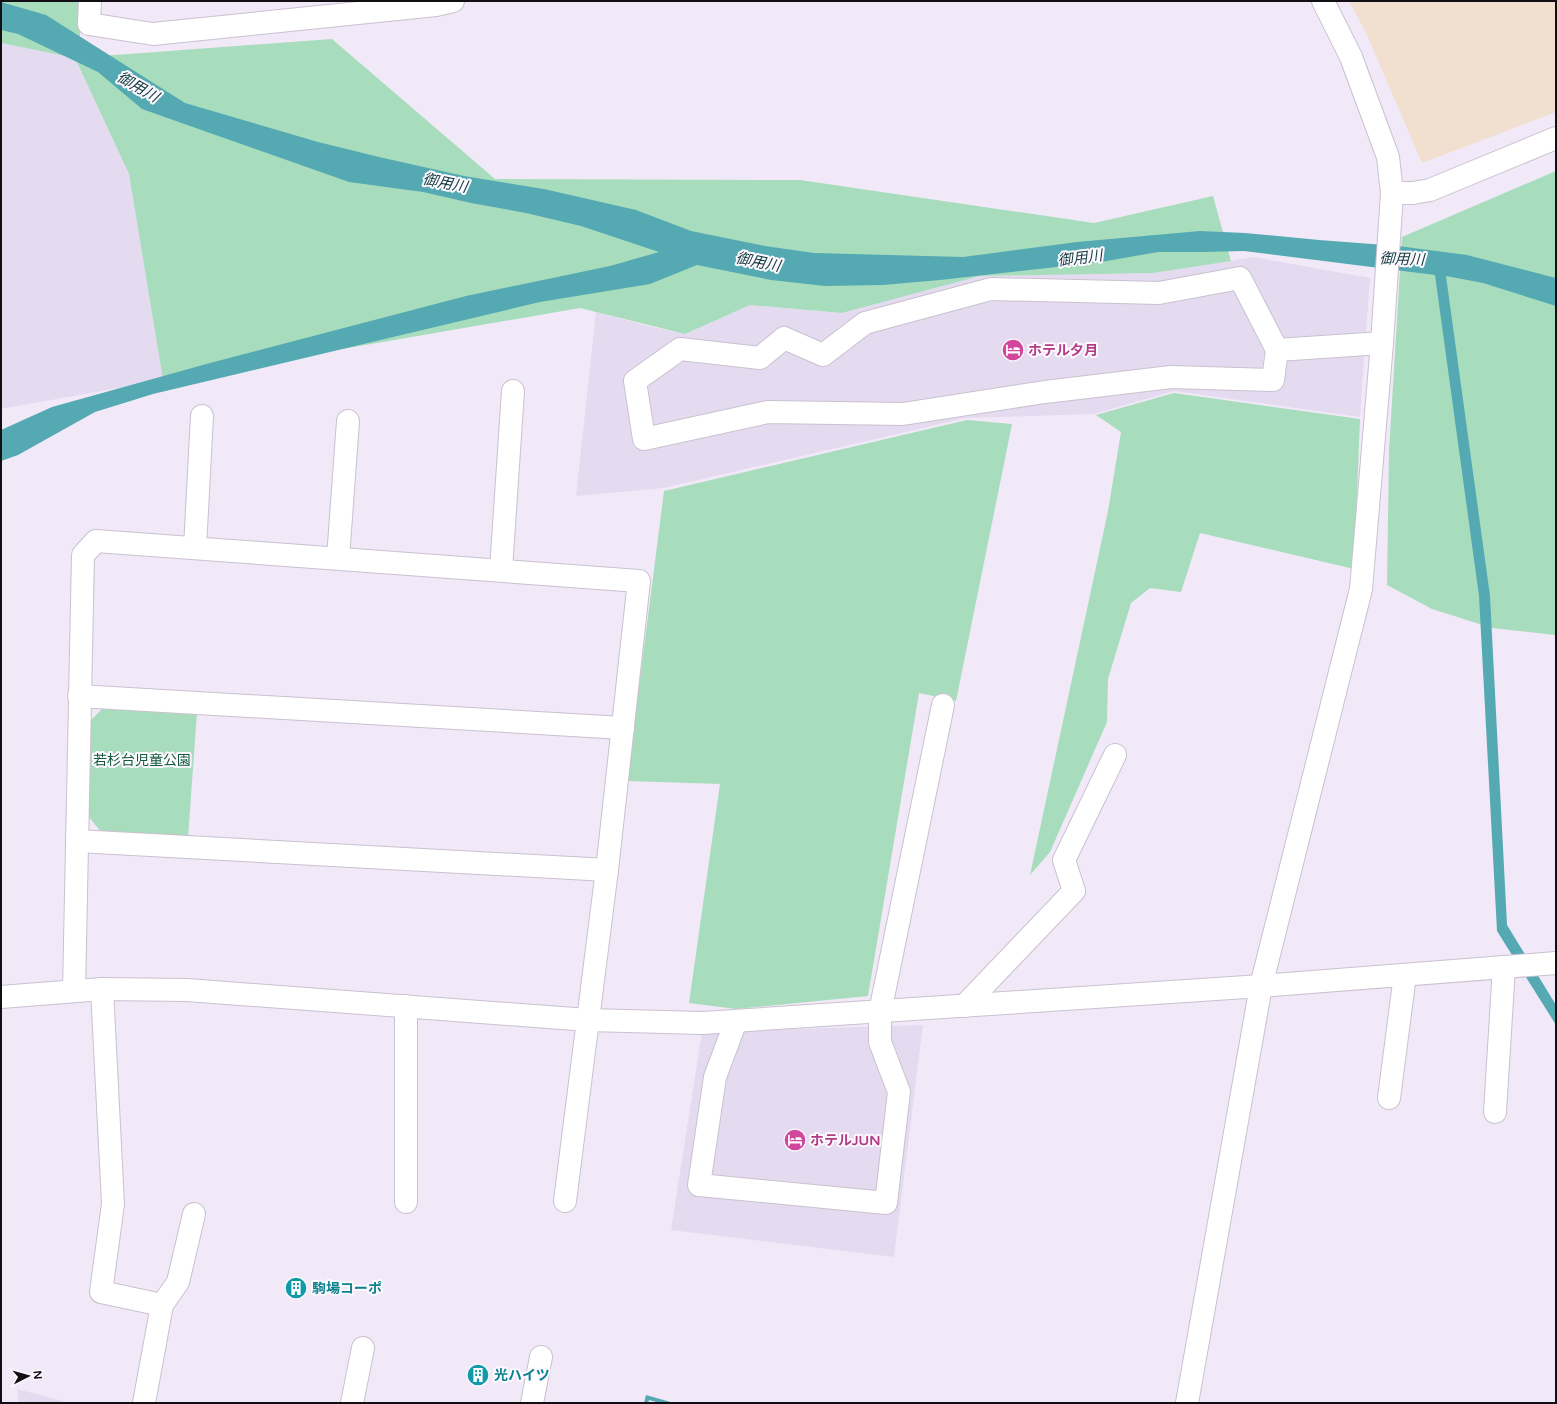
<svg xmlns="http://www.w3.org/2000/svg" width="1557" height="1404" font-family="'Varela Round','Noto Sans JP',sans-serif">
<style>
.commercial{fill:#e4dbf0}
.industrial{fill:#f1e0cf}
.green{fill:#a7ddbd}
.water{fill:#55a9b3}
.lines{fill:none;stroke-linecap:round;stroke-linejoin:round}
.minor-casing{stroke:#cac1cf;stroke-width:24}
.minor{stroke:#fff;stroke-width:22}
.labels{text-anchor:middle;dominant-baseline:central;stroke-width:4;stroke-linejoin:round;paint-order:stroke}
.hotel-label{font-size:14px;font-weight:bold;fill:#b23c85;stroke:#fdf9ff;text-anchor:start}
.park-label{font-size:14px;fill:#105b39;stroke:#fdf9ff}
.culture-label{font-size:14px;font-weight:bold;fill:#0d838f;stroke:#fdf9ff;text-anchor:start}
.water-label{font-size:15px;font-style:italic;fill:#123b3f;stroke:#fdf9ff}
</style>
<rect width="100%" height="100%" fill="#f2e9f8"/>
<!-- commercial -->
<g class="commercial">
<path d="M1 43 75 58 129 174 163 380 1 409Z"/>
<path d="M1254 257 1370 278 1360 417 1174 391 1094 414 966 418 664 488 576 496 596 312 644 325 685 334 750 305 842 313 980 276 1153 273Z"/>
<path d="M923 1025 894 1257 671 1230 702 1032Z"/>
<path d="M17 1389 71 1403H19Z"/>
</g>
<!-- industrial -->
<path class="industrial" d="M1349 1H1556V112L1422 163 1367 35Z"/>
<!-- green -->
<g class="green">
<path d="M1 1H82L80 36 75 58 332 39 495 179 800 180 1094 223 1213 196 1231 261 1153 273 980 276 842 313 750 305 685 334 580 308 163 380 129 174 75 58 1 43Z"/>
<path d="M1556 171V635H1555L1492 628 1432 609 1387 585 1389 451 1402 237Z"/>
<path d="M1174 393 1360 419 1354 569 1200 533 1181 592 1150 588 1131 603 1108 679 1107 722 1050 852 1030 875 1108 511 1121 432 1096 415Z"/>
<path d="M967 420 1012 424 956 701 919 693 868 996 736 1009 689 1003 720 784 627 781 664 491Z"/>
<path d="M105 706 197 712 188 838 102 833 88 816 90 721Z"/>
</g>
<!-- water -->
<g class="water">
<path d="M1 2 46 15 185 103 318 142 379 157 464 176 544 189 636 210 691 231 765 246 814 253 963 257 1077 242 1200 231 1245 233 1319 240 1398 246 1467 255 1556 278V306L1483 283 1446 276 1490 596 1507 925 1556 1005V1025L1497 931 1479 596 1435 275 1244 251 1204 252H1158L1101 262 940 280 883 285 825 286 771 280 697 265 650 284 540 302 153 394 95 412 18 455 1 461V430L52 407 210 363 466 296 610 266 659 252 581 226 526 213 471 203 423 192 349 182 142 109 98 72 18 34 1 30Z"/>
<path d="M646 1395 674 1403H660L649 1400 648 1403H644Z"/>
</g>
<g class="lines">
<!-- minor casing -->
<g class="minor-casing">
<g id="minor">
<path d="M90 1 89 24 153 34 436 5 453 1"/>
<path d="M1392 193H1413L1430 190 1556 138"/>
<path d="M1277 350 1240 278 1159 293 991 289 865 323 823 355 784 338 760 358 680 349 635 381 644 439 768 412 903 414 1045 392 1171 377 1273 380 1277 350 1382 343"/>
<path d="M195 548 202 416"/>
<path d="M338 558 348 421"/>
<path d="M501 570 513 391"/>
<path d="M79 696 623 728"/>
<path d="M77 841 607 870"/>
<path d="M102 989 113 1204 101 1292 162 1305 144 1403"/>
<path d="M74 991 83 555 96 541 639 581 607 870 565 1201"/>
<path d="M1 997 102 989 187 990 588 1020 703 1023 1261 986 1556 963"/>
<path d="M406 1006V1202"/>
<path d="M964 1006 1074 891 1064 860 1115 755"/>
<path d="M736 1021 715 1077 699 1185 886 1203 899 1092 880 1042V1012L943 705"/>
<path d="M1389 1098 1405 975"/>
<path d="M1495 1112 1504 967"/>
<path d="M162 1305 178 1282 194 1214"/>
<path d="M352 1403 363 1348"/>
<path d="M532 1403 541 1357"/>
<path d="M1187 1403 1261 986 1361 589 1382 343 1392 193 1388 157 1351 57 1323 1"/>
</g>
</g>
<!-- minor -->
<use href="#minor" class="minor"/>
</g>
<!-- icons -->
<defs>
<g id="hotel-disc" transform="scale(1.15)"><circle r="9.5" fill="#d1479c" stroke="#fdf9ff"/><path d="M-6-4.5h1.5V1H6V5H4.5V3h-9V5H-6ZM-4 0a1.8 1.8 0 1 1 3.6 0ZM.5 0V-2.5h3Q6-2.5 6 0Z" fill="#fff"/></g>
<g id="building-disc" transform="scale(1.15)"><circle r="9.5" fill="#0f9aa8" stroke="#fdf9ff"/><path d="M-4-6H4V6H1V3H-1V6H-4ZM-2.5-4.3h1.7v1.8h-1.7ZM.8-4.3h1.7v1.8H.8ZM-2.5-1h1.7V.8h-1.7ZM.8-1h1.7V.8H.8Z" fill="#fff"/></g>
</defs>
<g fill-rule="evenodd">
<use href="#hotel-disc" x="1013" y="350"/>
<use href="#hotel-disc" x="795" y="1140"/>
<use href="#building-disc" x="296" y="1288"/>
<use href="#building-disc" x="478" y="1375"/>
</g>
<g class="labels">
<!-- hotel labels -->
<g class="hotel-label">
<text x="1028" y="350">ホテル夕月</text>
<text x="810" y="1140">ホテルJUN</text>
</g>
<!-- park labels -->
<g class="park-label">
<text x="142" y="760">若杉台児童公園</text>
</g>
<!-- culture labels -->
<g class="culture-label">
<text x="312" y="1288">駒場コーポ</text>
<text x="494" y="1375">光ハイツ</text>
</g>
<!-- water labels -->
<g class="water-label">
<text transform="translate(138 87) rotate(30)">御用川</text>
<text transform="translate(445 183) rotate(11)">御用川</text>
<text transform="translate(1080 258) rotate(-7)">御用川</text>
<text transform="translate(1402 259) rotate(2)">御用川</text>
<text transform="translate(758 262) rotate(11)">御用川</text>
</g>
</g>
<!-- border -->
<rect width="1557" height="1404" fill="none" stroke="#120f14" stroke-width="4"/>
<!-- north arrow -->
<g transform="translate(28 1376) rotate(84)" stroke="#fdf9ff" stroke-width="3" paint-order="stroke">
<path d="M0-3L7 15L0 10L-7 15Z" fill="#120f14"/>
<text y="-6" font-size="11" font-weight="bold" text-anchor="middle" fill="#120f14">N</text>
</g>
</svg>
